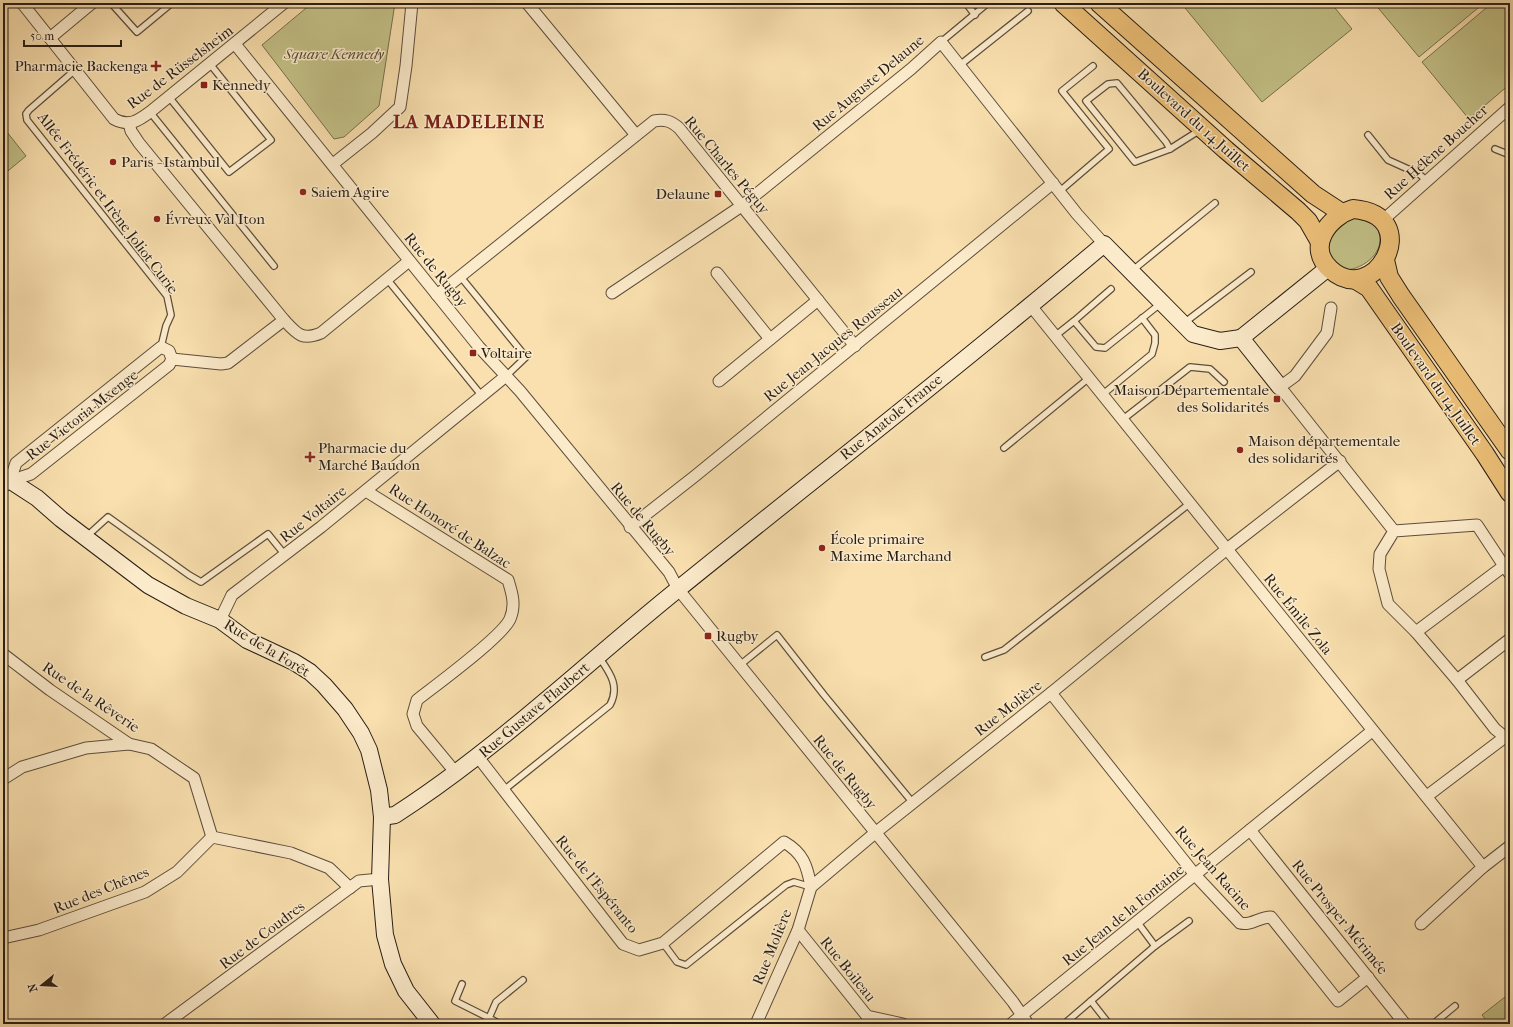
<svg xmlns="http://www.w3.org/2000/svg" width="1513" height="1027" font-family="'IM FELL French Canon',serif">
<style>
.green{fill:#c3c187;stroke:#76704e}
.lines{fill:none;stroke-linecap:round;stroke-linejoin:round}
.lane-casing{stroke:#5c4e3c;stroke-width:8}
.street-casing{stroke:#5c4e3c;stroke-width:13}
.secondary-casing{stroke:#281e15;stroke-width:18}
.primary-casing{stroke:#281e15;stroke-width:20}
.lane{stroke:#fcebcb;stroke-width:5.5}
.street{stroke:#fcebcb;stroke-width:11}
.secondary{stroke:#fcebcb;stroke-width:16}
.primary{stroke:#edc078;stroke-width:18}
.poi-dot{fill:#8f2418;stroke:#fcebcb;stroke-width:1.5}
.labels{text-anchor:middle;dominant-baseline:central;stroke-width:3;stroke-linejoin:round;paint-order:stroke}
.park-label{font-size:15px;font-style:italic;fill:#564f37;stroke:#fcebcb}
.poi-label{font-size:15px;fill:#281e15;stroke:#fcebcb;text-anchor:start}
.street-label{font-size:15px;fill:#281e15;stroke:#fcebcb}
.district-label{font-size:19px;font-weight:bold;letter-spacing:1px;fill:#7a1f14;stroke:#fcebcb}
</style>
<rect width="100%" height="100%" fill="#fae0af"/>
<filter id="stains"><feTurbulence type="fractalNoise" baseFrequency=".005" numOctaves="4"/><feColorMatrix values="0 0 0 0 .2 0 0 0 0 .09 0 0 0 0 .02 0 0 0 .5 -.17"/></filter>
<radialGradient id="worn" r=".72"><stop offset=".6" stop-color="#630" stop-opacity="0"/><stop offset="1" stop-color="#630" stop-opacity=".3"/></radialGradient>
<!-- green -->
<g class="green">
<path d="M312 3H395L379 106 344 137 334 139 262 45Z"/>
<path d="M1181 3H1331L1352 29 1262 102Z"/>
<path d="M1374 3H1484L1419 57Z"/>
<path d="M1492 3H1510V84L1469 119 1422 62Z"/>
<path d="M3 127 26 156 3 175Z"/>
<path d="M1364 217C1369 221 1375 225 1378 230 1387 251 1364 269 1346 270L1328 257 1327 237 1346 219Z"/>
<path d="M1510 993V1024H1489L1482 1015Z"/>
</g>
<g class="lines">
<!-- lane casing -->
<g class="lane-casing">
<g id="lane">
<path d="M111 3 137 32 172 3"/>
<path d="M966 3 975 15"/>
<path d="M941 42 988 3"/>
<path d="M960 65 1028 11"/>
<path d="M75 70 29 110 26 114 27 120 167 296 171 315 166 326 161 347"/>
<path d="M1117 83 1166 142 1170 149 1135 162 1086 101 1108 84Z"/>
<path d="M169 97 229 172 271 140 210 64"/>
<path d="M150 112 274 266"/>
<path d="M1368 135 1388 160 1419 174 1426 180"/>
<path d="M1170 149 1200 130"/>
<path d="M1495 149 1510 155"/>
<path d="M1060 191 1109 149 1062 91 1093 66"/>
<path d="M1133 270 1215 203"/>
<path d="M460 276 526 357 506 376"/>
<path d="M387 279 482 396"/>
<path d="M1074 321 1111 289"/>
<path d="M1184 323 1251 272"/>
<path d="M1055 336 1074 321 1096 347 1105 348 1160 304"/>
<path d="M1102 395 1152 354 1155 343V335L1142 318"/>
<path d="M1122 420 1190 367 1210 369 1224 382"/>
<path d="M1004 448 1089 378"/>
<path d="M86 537 108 517 189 575 201 582 268 534 285 555"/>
<path d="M985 657 1004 650 1189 504"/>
<path d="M740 665 777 635 824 695 913 803"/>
<path d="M504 790 610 705C620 686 610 673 599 657"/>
<path d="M663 943 677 962 686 965 786 885 794 882 811 887"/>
<path d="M1155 946 1189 921"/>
<path d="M462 984 455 1001 489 1018 484 1024"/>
<path d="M1091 1001 1109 1024"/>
<path d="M500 1024 489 1018 496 1002 523 980"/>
<path d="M1064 1024 1155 946 1138 923"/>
<path d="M1433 1024 1455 1006"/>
</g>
</g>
<!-- street casing -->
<g class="street-casing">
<g id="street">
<path d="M22 3 114 119C129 127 138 121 150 112L284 3"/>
<path d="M527 3 636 135"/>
<path d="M50 38 92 3"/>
<path d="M235 44 479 347 520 391 669 572 678 589 1013 1002 1028 1024"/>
<path d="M129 123 131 131 139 143 284 320C297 334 302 341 321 333L409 261"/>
<path d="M333 164 372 133 400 107 406 66 412 3"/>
<path d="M1382 221 1510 107"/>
<path d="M717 273 770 339"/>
<path d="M612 293 743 205 911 69 941 42 1077 214 1104 244"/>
<path d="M437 295 654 121C665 119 671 121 679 128L855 346"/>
<path d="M1031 306 1483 867"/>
<path d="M1331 308 1327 333 1295 376 1280 387 1394 531 1477 525 1504 566 1416 632 1388 604 1379 569 1380 554 1394 531"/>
<path d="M172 359 221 364 228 363 284 320"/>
<path d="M719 381 818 300"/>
<path d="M10 481 16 463 161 347 169 351 172 359"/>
<path d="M3 487 10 481 31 474 169 365 172 359"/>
<path d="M366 491 508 580C512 593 516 605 510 619 502 637 436 685 417 700L413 714 417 726 456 773"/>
<path d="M630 527 695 476 1053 183"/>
<path d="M1504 566 1510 574"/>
<path d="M220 620 232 595 321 527 506 376"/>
<path d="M1416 632 1457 680 1510 639"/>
<path d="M3 654 50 690 129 744 151 749 194 778 212 837"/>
<path d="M1051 693 1196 876 1240 923C1251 926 1259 917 1271 917L1338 1001 1368 977"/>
<path d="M478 757 623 944 639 950 663 943 784 842C803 853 807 865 811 887"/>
<path d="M3 779 22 767 86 748 129 744"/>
<path d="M1427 796 1505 737 1495 729 1457 680"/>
<path d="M1250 830 1405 1024"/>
<path d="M1421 924 1483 867 1510 846"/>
<path d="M798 930 867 1016 903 1024"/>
<path d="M3 938 39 930 145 892 177 872 212 837 291 853 329 868 350 888"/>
<path d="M165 1024 359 881 380 879"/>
<path d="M756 1024 798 930 811 887 875 833 1051 693 1227 549 1340 461"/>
<path d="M1011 1024 1372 731"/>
</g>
</g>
<!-- secondary casing -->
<g class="secondary-casing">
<g id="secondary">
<path d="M1241 338 1328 268"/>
<path d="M3 476 37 498 61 519 148 585 186 606 220 620 247 640 294 662 310 672 324 685 345 709 361 733 369 750 379 790 382 817 380 879 385 935 393 964 406 991 432 1024"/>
<path d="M382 817 395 815C496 750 584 665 677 590 819 475 964 363 1104 244L1193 334 1220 341 1241 338 1280 387"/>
</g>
</g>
<!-- primary casing -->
<g class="primary-casing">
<g id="primary">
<path d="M1063 3 1226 150 1298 211 1308 221 1320 242"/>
<path d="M1099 3 1313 194 1342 213"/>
<path d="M1353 209C1427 215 1374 310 1330 269 1306 247 1328 217 1353 209Z"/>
<path d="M1385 260 1389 277 1401 296 1510 451"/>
<path d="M1356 280 1369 288 1485 454 1510 493"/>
</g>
</g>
<!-- lane -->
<use href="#lane" class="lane"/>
<!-- street -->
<use href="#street" class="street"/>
<!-- secondary -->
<use href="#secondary" class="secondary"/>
<!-- primary -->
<use href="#primary" class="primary"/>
</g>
<!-- markers -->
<g class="poi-dot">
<path d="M154 60h4v4h4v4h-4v4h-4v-4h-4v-4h4z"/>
<rect x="200" y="81" width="8" height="8" rx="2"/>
<circle cx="113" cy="162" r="4"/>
<circle cx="303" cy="192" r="4"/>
<rect x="714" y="190" width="8" height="8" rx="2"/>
<circle cx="157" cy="219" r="4"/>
<rect x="469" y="349" width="8" height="8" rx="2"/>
<rect x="1273" y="395" width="8" height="8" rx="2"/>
<circle cx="1240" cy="450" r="4"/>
<path d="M308 451h4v4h4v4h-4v4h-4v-4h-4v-4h4z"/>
<circle cx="822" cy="548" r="4"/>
<rect x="704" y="632" width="8" height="8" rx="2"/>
</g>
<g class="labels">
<!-- park labels -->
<g class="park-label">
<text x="334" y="54">Square Kennedy</text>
</g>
<!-- poi labels -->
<g class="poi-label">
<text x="148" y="66" text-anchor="end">Pharmacie Backenga</text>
<text x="212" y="85">Kennedy</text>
<text x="121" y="162">Paris - Istambul</text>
<text x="311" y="192">Saiem Agire</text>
<text x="710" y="194" text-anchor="end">Delaune</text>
<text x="165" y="219">Évreux Val Iton</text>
<text x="481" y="353">Voltaire</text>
<text x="1269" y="390" text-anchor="end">Maison Départementale<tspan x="1269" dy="17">des Solidarités</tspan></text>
<text x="1248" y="441">Maison départementale<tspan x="1248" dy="17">des solidarités</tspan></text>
<text x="318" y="448">Pharmacie du<tspan x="318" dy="17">Marché Baudon</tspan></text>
<text x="830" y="539">École primaire<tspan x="830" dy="17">Maxime Marchand</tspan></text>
<text x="716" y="636">Rugby</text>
</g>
<!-- street labels -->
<g class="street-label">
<text transform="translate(180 67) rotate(-37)">Rue de Rüsselsheim</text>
<text transform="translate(868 83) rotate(-40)">Rue Auguste Delaune</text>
<text transform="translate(1194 120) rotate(42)">Boulevard du 14 Juillet</text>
<text transform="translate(1436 152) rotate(-42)">Rue Hélène Boucher</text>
<text transform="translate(727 165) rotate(50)">Rue Charles Péguy</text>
<text transform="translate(108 203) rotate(53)">Allée Frédéric et Irène Joliot Curie</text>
<text transform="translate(436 270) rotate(51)">Rue de Rugby</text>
<text transform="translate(833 344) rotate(-39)">Rue Jean-Jacques Rousseau</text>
<text transform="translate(1436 384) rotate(55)">Boulevard du 14 Juillet</text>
<text transform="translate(82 415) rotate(-38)">Rue Victoria Mxenge</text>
<text transform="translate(891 417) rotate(-39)">Rue Anatole France</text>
<text transform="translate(313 514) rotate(-39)">Rue Voltaire</text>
<text transform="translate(643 519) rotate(50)">Rue de Rugby</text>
<text transform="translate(450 526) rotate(33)">Rue Honoré de Balzac</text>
<text transform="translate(1298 614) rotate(51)">Rue Émile Zola</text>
<text transform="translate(267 648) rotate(31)">Rue de la Forêt</text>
<text transform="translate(91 697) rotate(34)">Rue de la Rêverie</text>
<text transform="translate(1008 708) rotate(-38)">Rue Molière</text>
<text transform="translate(534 710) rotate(-40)">Rue Gustave Flaubert</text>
<text transform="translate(845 772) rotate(51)">Rue de Rugby</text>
<text transform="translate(1213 868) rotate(49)">Rue Jean Racine</text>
<text transform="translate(597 884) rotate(51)">Rue de l'Espéranto</text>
<text transform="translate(101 890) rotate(-22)">Rue des Chênes</text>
<text transform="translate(1123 915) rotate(-39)">Rue Jean de la Fontaine</text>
<text transform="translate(1340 917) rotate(51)">Rue Prosper Mérimée</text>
<text transform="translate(262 935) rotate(-37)">Rue de Coudres</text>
<text transform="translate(772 947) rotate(-68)">Rue Molière</text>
<text transform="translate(848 969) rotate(51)">Rue Boileau</text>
</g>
<!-- district labels -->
<g class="district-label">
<text x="469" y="122">LA MADELEINE</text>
</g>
</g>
<!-- margin -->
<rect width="1513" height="1027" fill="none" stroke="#fae0af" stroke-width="16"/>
<rect x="4" y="4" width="1505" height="1019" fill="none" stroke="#281e15" stroke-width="2"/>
<rect x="8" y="8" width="1497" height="1011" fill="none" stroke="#281e15"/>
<!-- north arrow -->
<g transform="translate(42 985) rotate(252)" stroke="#fcebcb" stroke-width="3" paint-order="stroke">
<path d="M0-3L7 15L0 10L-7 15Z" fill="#281e15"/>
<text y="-6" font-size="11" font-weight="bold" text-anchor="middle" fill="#281e15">N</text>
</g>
<!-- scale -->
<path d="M24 40v6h97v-6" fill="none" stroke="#281e15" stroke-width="2"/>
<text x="30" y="40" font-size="12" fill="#281e15" stroke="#fcebcb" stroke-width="3" paint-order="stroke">50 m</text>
<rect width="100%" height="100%" filter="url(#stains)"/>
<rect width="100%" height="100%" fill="url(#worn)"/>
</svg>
